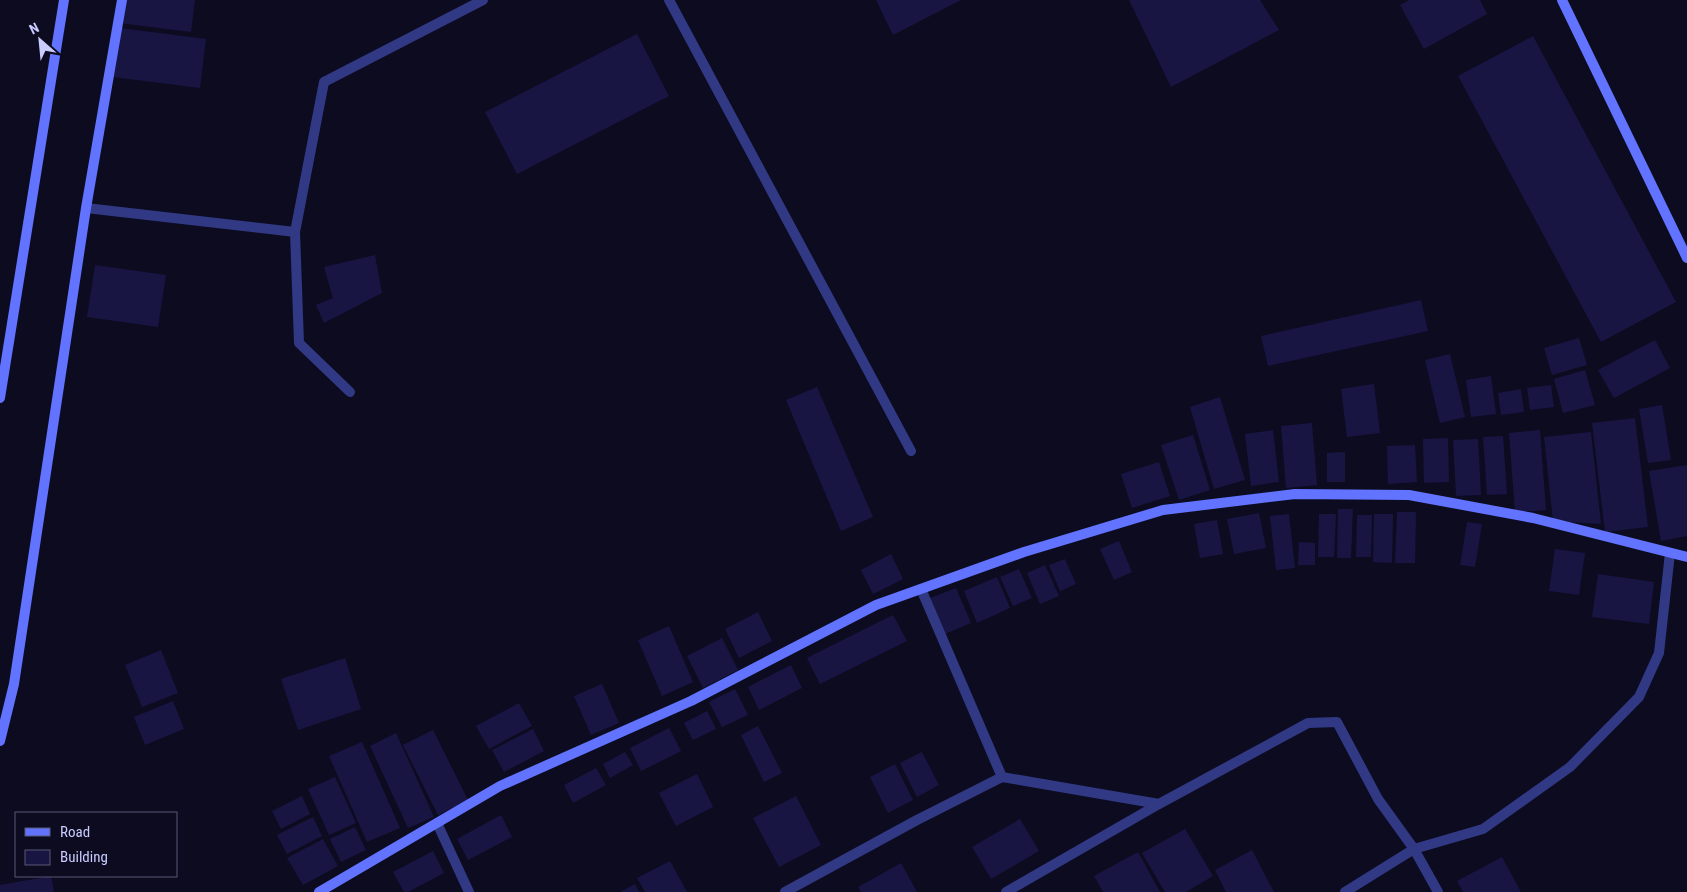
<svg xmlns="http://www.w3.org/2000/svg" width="1687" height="892" font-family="'Roboto Condensed',sans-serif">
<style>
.building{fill:#181543}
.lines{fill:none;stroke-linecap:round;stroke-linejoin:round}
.street{stroke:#313984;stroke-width:10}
.secondary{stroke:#6173ff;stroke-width:10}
</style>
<rect width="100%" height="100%" fill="#0c0b20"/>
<!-- building -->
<g class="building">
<path d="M122 0H195L191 32 119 23Z"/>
<path d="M876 0H961L893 35Z"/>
<path d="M1129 0H1260L1279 30 1171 87Z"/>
<path d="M1409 0H1480L1487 14 1424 49 1400 5Z"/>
<path d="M120 28 206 39 200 88 113 77Z"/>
<path d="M637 34 669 96 517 174 485 112Z"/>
<path d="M1533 36 1676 302 1601 342 1458 76Z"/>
<path d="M375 255 382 293 324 323 316 305 333 298 324 267Z"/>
<path d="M95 265 166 275 158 327 87 317Z"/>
<path d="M1421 300 1428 331 1268 366 1261 336Z"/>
<path d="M1579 338 1587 365 1552 375 1544 348Z"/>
<path d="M1655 340 1670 368 1614 398 1598 370Z"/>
<path d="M1450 354 1465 417 1440 423 1425 360Z"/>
<path d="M1585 370 1595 405 1563 413 1554 379Z"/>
<path d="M1491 376 1496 414 1471 417 1466 380Z"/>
<path d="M1374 384 1380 433 1347 437 1341 389Z"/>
<path d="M1551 385 1554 407 1530 410 1527 388Z"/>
<path d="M817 387 873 517 841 531 786 400Z"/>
<path d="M1521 389 1524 412 1501 415 1498 393Z"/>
<path d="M1220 397 1245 480 1214 489 1190 407Z"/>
<path d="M1662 405 1671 460 1648 463 1639 409Z"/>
<path d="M1635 418 1648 527 1605 532 1592 423Z"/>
<path d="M1312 423 1317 485 1286 488 1281 426Z"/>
<path d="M1273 430 1279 482 1251 486 1245 434Z"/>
<path d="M1540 430 1546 510 1515 512 1509 433Z"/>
<path d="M1591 432 1601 524 1553 521 1544 437Z"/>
<path d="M1193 435 1210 490 1179 500 1161 445Z"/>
<path d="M1503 436 1507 494 1487 495 1483 437Z"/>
<path d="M1448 438 1449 482 1424 483 1423 439Z"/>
<path d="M1478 439 1481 495 1456 496 1453 440Z"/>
<path d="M1415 445 1417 482 1388 484 1387 446Z"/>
<path d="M1345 452V482H1327V453Z"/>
<path d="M1159 462 1170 496 1132 508 1121 474Z"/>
<path d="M1687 465V536L1661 541 1649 471Z"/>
<path d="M1338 509H1353L1351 558H1337Z"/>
<path d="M1397 512H1416L1415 563H1395Z"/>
<path d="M1259 513 1266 548 1234 554 1227 519Z"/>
<path d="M1289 514 1295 568 1276 570 1270 516Z"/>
<path d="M1319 514H1336L1334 557H1318Z"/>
<path d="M1374 514H1393L1392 563 1373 562Z"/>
<path d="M1357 515H1372L1371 557H1356Z"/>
<path d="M1217 520 1223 554 1200 558 1194 524Z"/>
<path d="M1467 522 1482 524 1475 567 1460 565Z"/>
<path d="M1119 541 1132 572 1114 580 1100 549Z"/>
<path d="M1299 542 1315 543V565H1298Z"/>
<path d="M1555 549 1585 553 1579 595 1549 591Z"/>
<path d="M891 554 903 579 873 594 861 570Z"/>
<path d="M1065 559 1076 584 1060 591 1049 565Z"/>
<path d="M1045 565 1059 596 1040 604 1027 573Z"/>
<path d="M1019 569 1032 598 1013 606 1000 577Z"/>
<path d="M1598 574 1654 582 1649 624 1592 617Z"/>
<path d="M997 577 1010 608 977 623 964 591Z"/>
<path d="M956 588 971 623 945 634 930 598Z"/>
<path d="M758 612 772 641 739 658 725 629Z"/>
<path d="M893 615 907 641 820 684 807 658Z"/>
<path d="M669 626 693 682 662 696 638 640Z"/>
<path d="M722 638 738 670 703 688 687 656Z"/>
<path d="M161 650 178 693 142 707 125 665Z"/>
<path d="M345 658 361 709 298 730 281 679Z"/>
<path d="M791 665 802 688 759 710 748 687Z"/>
<path d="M602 684 619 723 591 735 574 696Z"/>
<path d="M735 689 748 715 722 727 709 702Z"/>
<path d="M173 701 184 729 145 745 134 717Z"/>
<path d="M519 703 532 726 489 749 476 726Z"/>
<path d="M707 711 716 729 693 740 684 723Z"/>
<path d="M758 726 782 773 764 782 741 735Z"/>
<path d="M669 728 681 751 641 771 630 748Z"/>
<path d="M533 729 544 751 504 772 492 750Z"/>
<path d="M433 730 468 800 438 815 403 745Z"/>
<path d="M396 733 434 817 408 828 370 746Z"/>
<path d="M362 742 400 828 367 842 329 756Z"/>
<path d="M625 752 633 765 610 778 603 764Z"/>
<path d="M922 752 939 785 917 797 900 763Z"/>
<path d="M895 764 913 800 888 813 870 777Z"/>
<path d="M596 768 606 785 573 803 564 785Z"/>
<path d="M697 774 713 807 676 826 659 793Z"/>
<path d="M335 777 356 823 329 835 308 789Z"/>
<path d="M302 796 310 814 281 829 272 811Z"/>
<path d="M796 796 821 845 779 867 753 818Z"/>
<path d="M501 815 512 837 468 860 457 839Z"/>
<path d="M313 817 322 836 287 854 277 835Z"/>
<path d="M1020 819 1039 851 991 879 972 847Z"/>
<path d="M355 827 366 850 341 862 330 839Z"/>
<path d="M1185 829 1213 876 1186 892H1165L1142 853Z"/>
<path d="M323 839 338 866 303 885 287 858Z"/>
<path d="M1252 850 1274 892H1226L1215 870Z"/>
<path d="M433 851 444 873 408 892H404L393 872Z"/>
<path d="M1138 852 1160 892H1103L1094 876Z"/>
<path d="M1502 857 1521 892H1463L1457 881Z"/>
<path d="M670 861 687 892H645L637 878Z"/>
<path d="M901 863 917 892H861L858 887Z"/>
<path d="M51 876 54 892H0V885Z"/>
<path d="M635 884 639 892H620Z"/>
</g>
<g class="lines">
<!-- street -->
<g class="street">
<path d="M669 0 911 451"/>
<path d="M86 208 295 232"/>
<path d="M350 392 299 343 295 232 324 82 483 0"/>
<path d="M1002 777 1159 804"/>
<path d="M437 823 469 892"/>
<path d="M785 892 917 820 1002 777 921 589"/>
<path d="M1006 892 1159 804 1308 723 1337 722 1378 799 1414 849 1438 892"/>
<path d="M1345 892 1414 849 1483 829 1570 767 1639 697 1659 653 1670 553"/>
</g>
<!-- secondary -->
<g class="secondary">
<path d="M1562 0 1687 258"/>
<path d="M0 398 64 0"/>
<path d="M0 741 14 684 86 208 122 0"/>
<path d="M319 892 500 786 691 701 876 605 1024 552 1163 510 1295 494 1409 495 1533 518 1687 557"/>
</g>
</g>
<!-- legend -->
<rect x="15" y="812" width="162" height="65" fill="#0c0b20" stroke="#585879"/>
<rect x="25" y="828" width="25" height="8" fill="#6173ff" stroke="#585879"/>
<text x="60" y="837" font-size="15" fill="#cacbff">Road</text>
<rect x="25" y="850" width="25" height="15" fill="#181543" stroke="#585879"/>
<text x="60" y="862" font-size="15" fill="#cacbff">Building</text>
<!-- north arrow -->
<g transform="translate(40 40) rotate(333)" stroke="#0c0b20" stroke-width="4" paint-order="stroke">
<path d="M0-4L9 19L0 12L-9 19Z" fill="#cacbff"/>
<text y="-8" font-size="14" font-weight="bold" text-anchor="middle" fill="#cacbff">N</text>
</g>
</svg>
